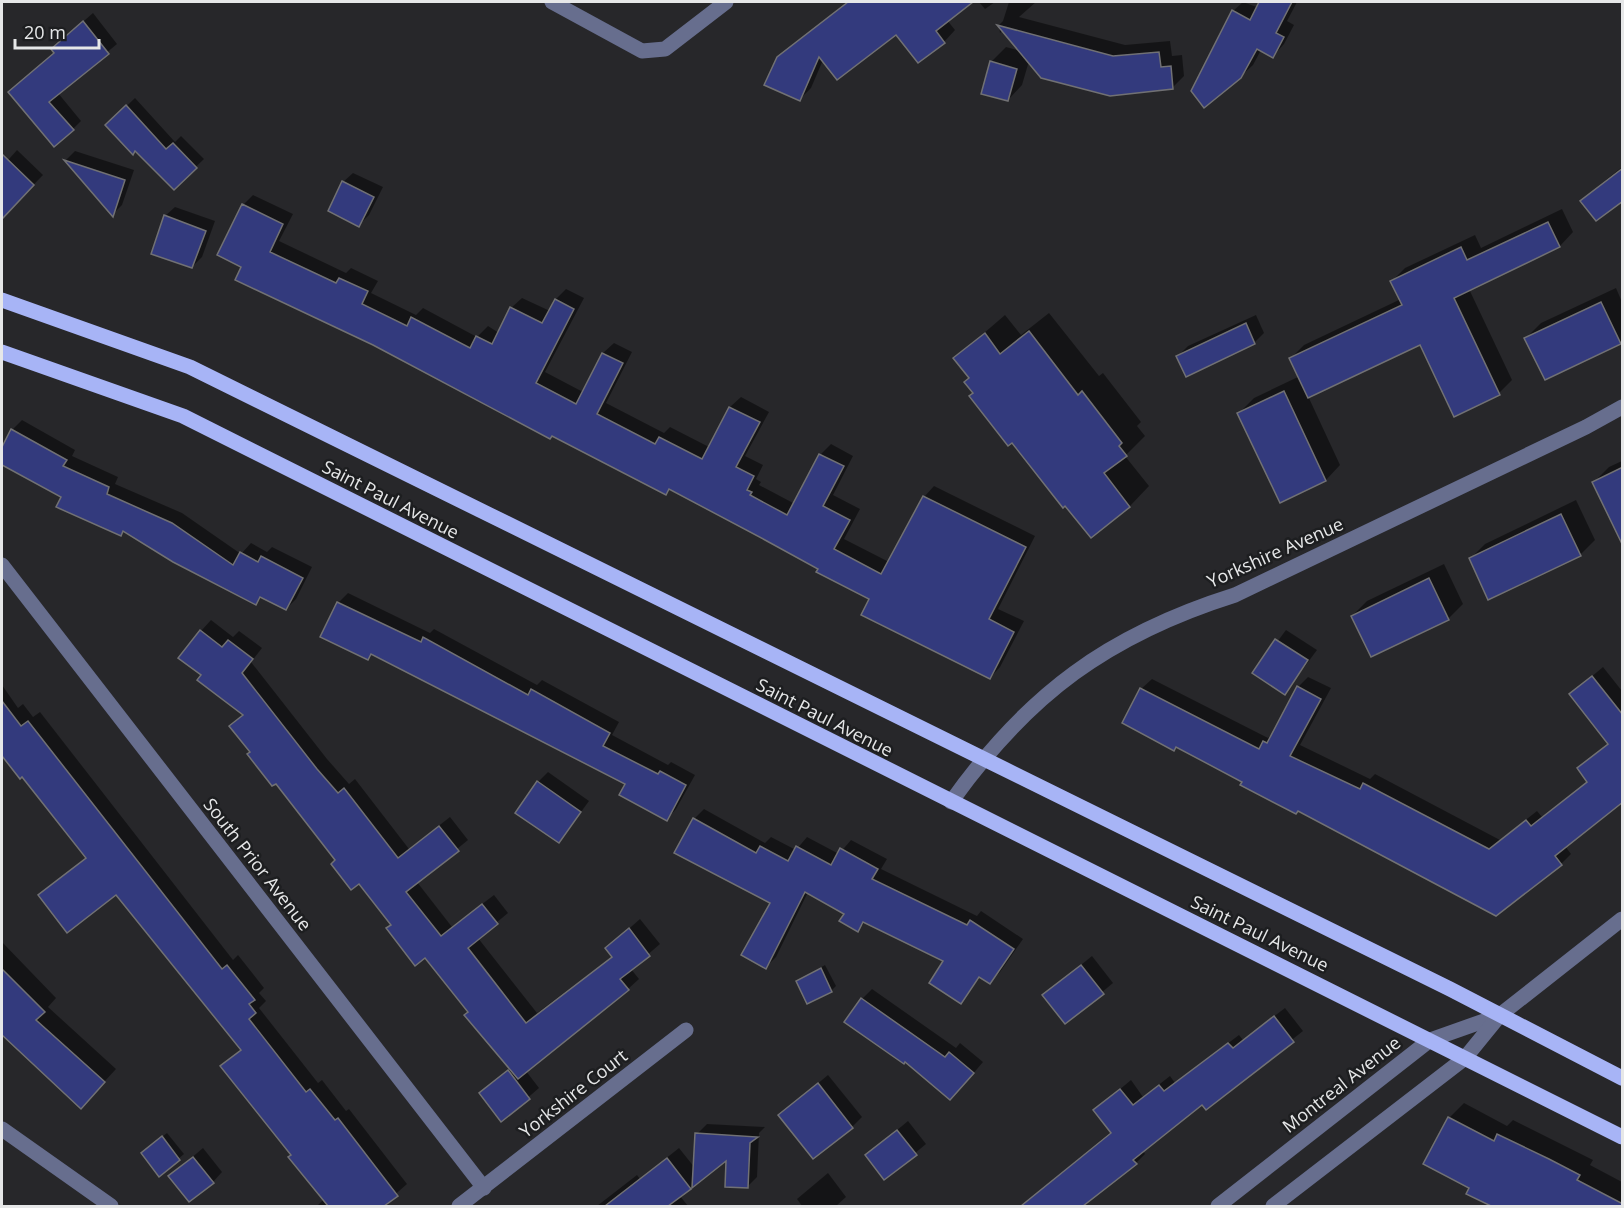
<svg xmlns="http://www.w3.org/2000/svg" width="1624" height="1208" font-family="'Open Sans',sans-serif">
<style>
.shadow{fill:#0007}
.building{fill:#333a7d;stroke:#717174;stroke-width:1.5}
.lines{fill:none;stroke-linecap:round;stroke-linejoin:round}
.minor{stroke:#676e8e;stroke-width:15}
.major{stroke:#a7b4f6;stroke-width:15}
.labels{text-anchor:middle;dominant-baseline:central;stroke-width:5;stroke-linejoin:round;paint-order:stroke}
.street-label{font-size:18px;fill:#e6e7e8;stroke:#1d1e20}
</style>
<rect width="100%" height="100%" fill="#27272a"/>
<!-- shadow -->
<g class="shadow">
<path d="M847 2H971L947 20 955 30 944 42 897 33 823 60 811 88 799 100 778 58Z"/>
<path d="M979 2H995L985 9Z"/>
<path d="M1009 2H1036L1019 17 1125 45 1170 41 1172 56 1182 55 1184 76 1172 88 1029 61 1022 85 1008 100 991 62 1006 47 1021 51 1003 30 1000 33 999 25 1003 21Z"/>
<path d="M1243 2 1262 9 1261 2H1297L1287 21 1294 25 1284 44 1273 56 1261 50 1253 65 1240 77 1233 11Z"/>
<path d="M93 13 117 44 58 93 81 121 73 129 19 83 55 53 61 41Z"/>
<path d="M135 98 175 142 181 136 204 159 174 188 136 150 133 153 107 125Z"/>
<path d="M17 150 43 175 12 207 2 197V167Z"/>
<path d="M75 151 134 170 122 205 113 214 66 160Z"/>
<path d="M1622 167V199L1582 201 1592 191Z"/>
<path d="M353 173 383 187 369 215 359 225 343 182Z"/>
<path d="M253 195 293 214 279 241 346 273 351 268 378 281 371 293 416 315 423 308 477 337 488 326 499 333 511 308 522 298 550 311 556 299 566 289 584 298 545 372 583 392 603 353 614 343 632 352 606 403 664 433 670 427 709 447 730 407 741 397 769 412 745 456 763 465 756 479 761 482 759 485 795 504 821 454 831 444 853 456 833 495 860 509 844 539 889 562 924 497 934 486 1035 536 998 609 1024 621 1000 667 990 678 820 568 670 488 666 493 430 373 237 279 243 266V205Z"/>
<path d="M175 207 215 221 202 257 192 267 165 216Z"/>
<path d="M1562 209 1573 232 1560 246 1469 289 1512 380 1499 393 1421 343 1308 396 1340 465 1326 480 1281 501 1239 413 1254 398 1300 376 1291 358 1304 345 1401 299 1392 281 1405 268 1475 235 1481 248Z"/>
<path d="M1616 288 1622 302V340L1620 343 1526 338 1541 323Z"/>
<path d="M1049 313 1099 376 1103 373 1141 422 1137 426 1145 436 1125 456 1149 486 1130 506 1091 536 975 393 970 378 955 358 1005 315 1021 335Z"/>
<path d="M1256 315 1264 333 1255 342 1187 375 1178 356 1188 346Z"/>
<path d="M22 420 75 450 72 456 118 477 115 484 182 513 241 554 251 543 267 552 272 547 312 567 296 599 286 609 262 597 256 603 125 530 121 534 63 496 2 463V450L12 430Z"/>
<path d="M1622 461V518L1594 482 1609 467Z"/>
<path d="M1576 500 1595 540 1580 555 1470 559 1485 544Z"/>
<path d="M1444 564 1463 604 1448 619 1352 616 1367 601Z"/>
<path d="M348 593 430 633 434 629 537 685 542 680 619 722 612 735 668 765 671 762 695 775 676 809 667 819 627 783 373 653 368 658 338 603Z"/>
<path d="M211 620 233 637 239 631 262 648 251 662 327 759 349 784 355 779 409 849 450 817 468 840 417 882 452 927 494 895 508 913 478 938 537 1013 613 956 607 948 640 919 660 944 631 969 639 979 628 989 526 1071 539 1088 502 1120 481 1093 511 1068 426 956 392 924 359 882 337 860 276 782 273 784 231 726 244 714 203 675 201 631Z"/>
<path d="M1286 630 1317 650 1285 693 1254 673Z"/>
<path d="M1603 667 1622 691V800L1565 846 1571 854 1561 864 1299 809 1296 812 1177 746 1141 689 1152 679 1268 738 1274 732 1298 687 1308 677 1331 688 1300 745 1370 779 1375 774 1500 840 1537 811 1542 817 1588 781 1579 768 1609 742 1571 694Z"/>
<path d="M2 685 18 708 23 704 33 717 40 712 233 960 238 955 264 988 259 993 266 1001 259 1008 318 1083 322 1080 346 1111 349 1109 407 1184 382 1206H317L324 1199 293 1155 222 1066 241 1049 117 893 40 895 86 857 23 775 20 777 2 754Z"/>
<path d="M548 772 589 801 559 842 538 782Z"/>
<path d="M704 809 765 843 771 837 796 850 807 837 839 854 851 840 887 859 881 869 977 916 981 911 1023 939 1000 972 990 982 981 976 961 1002 945 960 866 921 858 930 846 913 808 892 776 957 766 967 772 902 694 819Z"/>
<path d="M2 942 56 998 48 1007 116 1069 81 1107 2 1032Z"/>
<path d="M1092 956 1113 983 1066 1022 1044 995Z"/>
<path d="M825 965 836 986 831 991 797 981Z"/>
<path d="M872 989 956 1048 960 1043 983 1062 960 1089 862 999Z"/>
<path d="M1285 1008 1303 1031 1206 1108 1202 1103 1143 1151 1145 1154 1136 1163 1076 1206 1073 1203 1069 1206H1021L1112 1131 1095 1110 1131 1080 1143 1097 1170 1076 1175 1083 1239 1035 1243 1040Z"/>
<path d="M828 1075 862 1117 852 1127 780 1115Z"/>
<path d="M1464 1103 1507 1126 1513 1120 1593 1160 1590 1165 1622 1182V1206H1494L1468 1193 1471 1188 1449 1118Z"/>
<path d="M908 1121 926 1144 885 1178 867 1155Z"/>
<path d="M707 1124 765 1127 759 1133 757 1177 747 1187 728 1158 680 1196 688 1206H589H597L637 1175 640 1179 679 1148 695 1168 697 1134Z"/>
<path d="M167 1133 184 1154 159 1175 147 1149Z"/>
<path d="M203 1148 222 1172 213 1182 170 1176Z"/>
<path d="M828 1173 846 1197 836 1206H802L797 1199Z"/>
</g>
<!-- building -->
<g class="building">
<path d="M848 2H973L936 31 945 43 918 63 896 35 837 80 819 57 800 101 764 85 777 57Z"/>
<path d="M1259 2H1292L1276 33 1284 37 1273 58 1257 49 1241 78 1204 108 1191 91 1232 10 1250 20Z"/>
<path d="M83 21 109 54 49 102 74 130 54 147 8 92 54 53 51 49Z"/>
<path d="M997 25 1113 56 1159 52 1161 67 1171 66 1173 89 1110 96 1041 78Z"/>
<path d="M990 61 1017 69 1008 101 981 94Z"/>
<path d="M126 105 166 149 173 143 197 168 174 190 135 151 133 155 105 125Z"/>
<path d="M2 154 34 185 2 219Z"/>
<path d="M64 160 125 180 113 217Z"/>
<path d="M1623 168V201L1596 221 1580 201Z"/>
<path d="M342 181 374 197 359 227 328 211Z"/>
<path d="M242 204 283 224 270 252 336 283 339 278 368 291 362 304 407 326 411 317 470 348 476 336 492 344 510 307 542 323 555 299 574 309 536 383 576 404 602 353 623 363 597 414 655 444 659 437 702 459 729 407 760 422 736 467 754 476 747 490 752 492 750 495 787 515 819 454 844 466 823 506 850 520 834 549 881 574 923 496 1026 547 989 619 1014 632 990 679 861 615 869 599 816 572 818 569 765 540 669 489 666 495 552 436 550 439 373 345 235 280 241 267 217 255Z"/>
<path d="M164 215 206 231 192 268 151 254Z"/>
<path d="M1548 222 1560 247 1454 298 1500 395 1454 417 1420 345 1308 398 1289 358 1402 305 1390 281 1461 247 1467 260Z"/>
<path d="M1601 302 1621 344 1545 380 1524 338Z"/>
<path d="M1246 323 1255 344 1186 377 1176 356Z"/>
<path d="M1029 331 1078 395 1082 391 1122 443 1119 446 1127 456 1104 473 1130 507 1091 538 1065 506 1063 508 1012 443 1008 446 969 396 973 393 964 382 969 378 953 358 985 333 1000 354Z"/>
<path d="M1284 391 1326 481 1280 503 1237 413Z"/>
<path d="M11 429 67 460 63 466 109 487 107 494 172 523 233 565 240 552 258 562 261 556 303 578 286 610 260 597 256 605 173 562 123 531 121 536 56 507 61 497 2 465V447Z"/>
<path d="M1623 467V546L1592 482Z"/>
<path d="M1561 514 1581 556 1488 600 1469 558Z"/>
<path d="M1429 578 1449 620 1371 657 1351 616Z"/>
<path d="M337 602 421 642 423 637 528 695 531 689 610 733 603 746 658 774 660 771 686 785 667 821 619 795 625 784 371 654 368 660 320 637Z"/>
<path d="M200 630 222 647 228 640 253 659 242 673 317 769 338 793 344 788 398 858 439 826 459 851 406 892 441 936 482 904 498 924 468 948 526 1023 612 957 605 948 629 928 650 956 620 979 629 990 518 1079 464 1015 468 1012 425 958 415 966 386 928 391 925 359 884 351 890 331 864 335 860 276 784 272 786 247 754 250 752 229 726 243 715 197 680 201 675 178 658Z"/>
<path d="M1275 639 1308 660 1285 695 1252 673Z"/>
<path d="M1592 676 1623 715V802L1555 856 1562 865 1496 916 1298 811 1296 814 1240 785 1242 782 1176 747 1174 751 1122 723 1140 688 1259 749 1263 741 1267 743 1297 686 1321 699 1290 756 1360 789 1363 783 1489 849 1526 820 1531 826 1587 782 1577 768 1608 744 1569 694Z"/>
<path d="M2 701 21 726 28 721 222 969 227 965 255 1000 249 1004 256 1013 249 1019 306 1092 310 1089 335 1120 338 1118 398 1196 384 1206H328L288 1157 291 1155 220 1066 241 1050 116 895 67 933 38 895 86 858 22 777 20 779 2 756Z"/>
<path d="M537 781 581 812 559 843 515 813Z"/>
<path d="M693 818 756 853 760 846 788 861 796 846 831 865 840 848 878 869 872 879 967 925 970 920 1014 949 990 984 979 977 961 1004 929 983 943 961 863 922 858 932 839 921 844 914 805 892 766 969 741 955 770 903 674 853Z"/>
<path d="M1081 965 1104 994 1065 1024 1042 995Z"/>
<path d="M821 968 832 992 807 1004 796 981Z"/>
<path d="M2 969 45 1012 36 1020 105 1082 81 1109 2 1035Z"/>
<path d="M861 998 945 1057 949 1052 974 1073 950 1100 905 1062 904 1064 844 1022Z"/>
<path d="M1274 1016 1294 1042 1206 1110 1202 1105 1133 1160 1137 1164 1083 1206H1021L1111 1133 1093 1110 1120 1089 1133 1105 1159 1085 1164 1091 1228 1043 1233 1048Z"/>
<path d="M508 1070 530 1099 501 1122 479 1093Z"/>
<path d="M818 1083 853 1128 813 1159 778 1115Z"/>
<path d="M1448 1117 1494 1141 1497 1134 1549 1159 1580 1175 1577 1180 1623 1204V1206H1491L1466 1194 1469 1188 1423 1164Z"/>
<path d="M897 1130 917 1155 884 1180 865 1155Z"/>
<path d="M695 1133 758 1137 750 1143 748 1188 725 1187 726 1161 692 1188Z"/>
<path d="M162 1136 180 1160 159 1177 141 1153Z"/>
<path d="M193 1157 214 1183 189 1202 168 1176Z"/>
<path d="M667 1158 691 1189 668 1206H605Z"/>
</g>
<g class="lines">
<!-- minor -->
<g class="minor">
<path d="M552 2 642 51 665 49 726 2"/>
<path d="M2 565 484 1188"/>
<path d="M951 802C1028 694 1108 635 1235 595L1586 427 1622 407"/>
<path d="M2 1129 111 1206"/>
<path d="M459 1206 686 1030"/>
<path d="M1218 1206 1430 1040 1498 1016"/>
<path d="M1273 1206 1465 1058 1500 1015 1622 919"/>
</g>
<!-- major -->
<g class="major">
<path d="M2 300 190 367 1450 989 1622 1078"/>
<path d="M2 352 183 416 1622 1137"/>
</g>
</g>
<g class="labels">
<!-- street labels -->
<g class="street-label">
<text transform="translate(391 499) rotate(27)">Saint Paul Avenue</text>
<text transform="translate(1275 552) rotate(-24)">Yorkshire Avenue</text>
<text transform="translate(825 717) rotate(27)">Saint Paul Avenue</text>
<text transform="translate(258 864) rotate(52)">South Prior Avenue</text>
<text transform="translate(1260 933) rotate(26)">Saint Paul Avenue</text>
<text transform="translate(1341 1084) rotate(-38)">Montreal Avenue</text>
<text transform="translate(573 1093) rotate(-38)">Yorkshire Court</text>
</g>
</g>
<!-- border -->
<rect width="1624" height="1208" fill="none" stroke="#e6e7e8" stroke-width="6"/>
<!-- scale -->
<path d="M15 39v9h84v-9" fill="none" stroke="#e6e7e8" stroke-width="3"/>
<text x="24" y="39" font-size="18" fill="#e6e7e8" stroke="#1d1e20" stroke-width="4.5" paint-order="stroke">20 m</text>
</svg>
